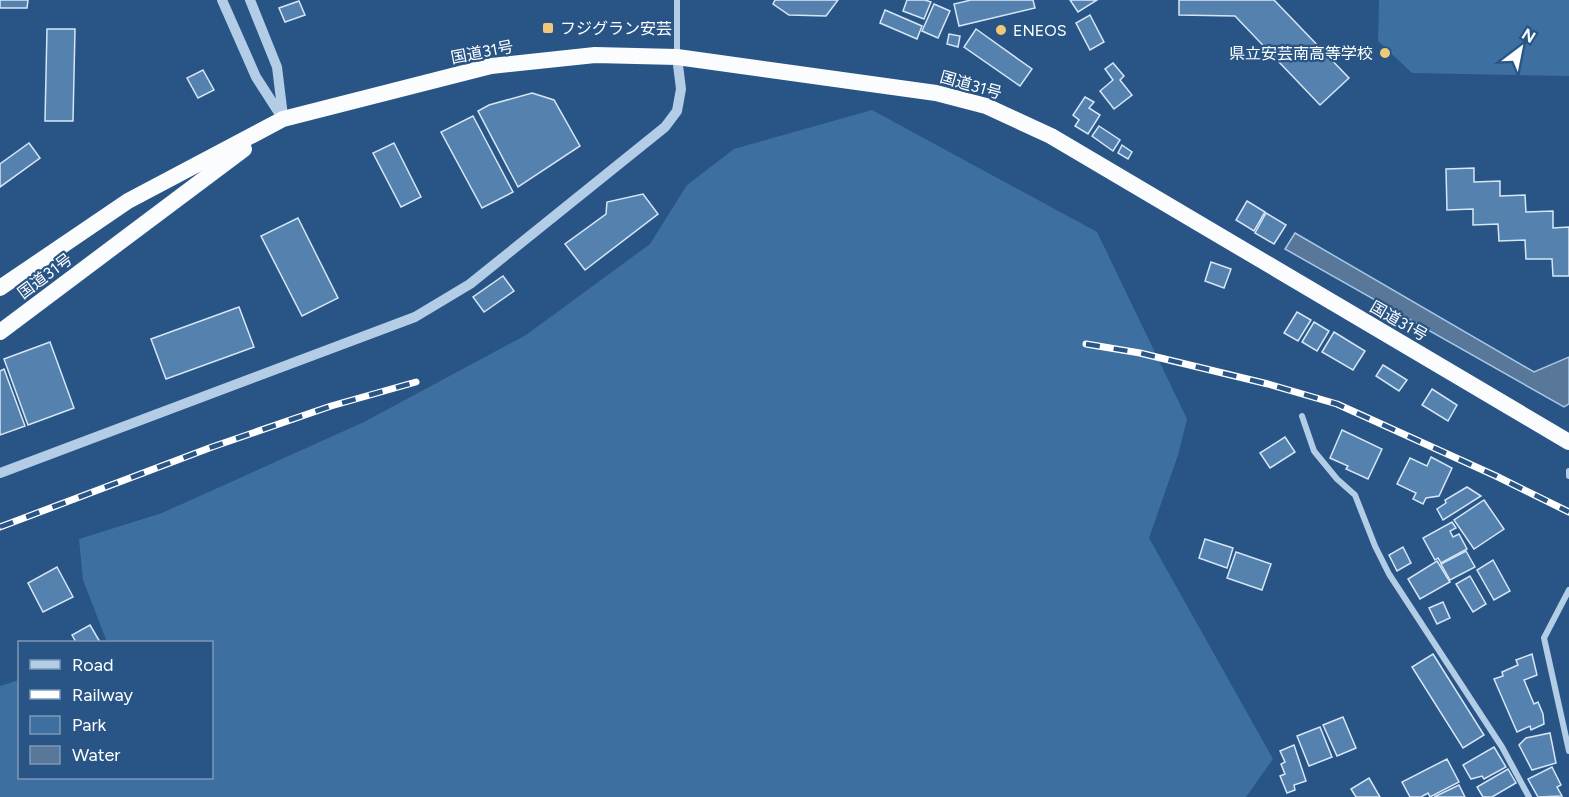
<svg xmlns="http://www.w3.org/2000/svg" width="1569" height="797" font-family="Figtree,'Noto Sans JP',sans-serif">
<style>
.green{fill:#3d6fa1}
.water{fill:#597899;stroke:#a7c8e8;stroke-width:1.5}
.building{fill:#5581ae;stroke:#d6e6f6;stroke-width:1.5}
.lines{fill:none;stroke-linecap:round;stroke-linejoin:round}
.minor{stroke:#b3cde7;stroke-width:6}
.tertiary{stroke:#b3cde7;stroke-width:10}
.trunk{stroke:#fafcfe;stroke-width:16}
.rail-casing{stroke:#fff;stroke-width:7}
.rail{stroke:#285585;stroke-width:4.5;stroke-dasharray:14;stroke-linecap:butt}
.poi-dot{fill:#efc879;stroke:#285585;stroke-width:2}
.labels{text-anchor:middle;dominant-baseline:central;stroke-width:4.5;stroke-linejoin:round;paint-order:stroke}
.poi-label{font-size:16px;fill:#fff;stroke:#285585;text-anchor:start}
.street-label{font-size:16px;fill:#fff;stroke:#285585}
</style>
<rect width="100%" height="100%" fill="#285585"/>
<!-- green -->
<g class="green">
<path d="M1379 0H1569V76L1412 73 1378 41Z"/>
<path d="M872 110 1097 232 1187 419 1178 455 1149 538 1273 759 1246 797H0V686L19 680 20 778H212V642H107L83 580 79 539 162 513 364 422 526 335 650 244 687 185 734 149Z"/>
</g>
<!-- water -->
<path class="water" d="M1295 233 1534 372 1569 357V404L1564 407 1285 249Z"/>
<!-- building -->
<g class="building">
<path d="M0 0H28L27 8H0Z"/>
<path d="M775 0H838L826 16 789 15 773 4Z"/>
<path d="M907 0H925L931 2 924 19 903 11Z"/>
<path d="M971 0H1033L1035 8 959 26 954 4Z"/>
<path d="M1070 0H1097L1078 12Z"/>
<path d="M1179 0H1274L1349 78 1320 105 1235 16 1179 15Z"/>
<path d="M299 1 305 15 285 22 279 8Z"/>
<path d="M934 4 950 11 938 38 922 31Z"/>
<path d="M885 10 922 26 917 39 880 23Z"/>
<path d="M1090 15 1104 42 1090 50 1076 23Z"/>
<path d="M47 29H75L73 121H45Z"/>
<path d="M976 29 1032 69 1020 86 964 47Z"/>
<path d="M949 34 960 36 958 47 947 44Z"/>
<path d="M1113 63 1124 76 1120 80 1132 95 1114 109 1100 91 1113 80 1105 69Z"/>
<path d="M203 70 214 90 198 98 187 78Z"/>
<path d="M532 93 554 100 580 146 518 187 478 111 489 105Z"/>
<path d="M1085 97 1094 102 1089 108 1100 115 1088 134 1075 126 1079 120 1073 115Z"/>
<path d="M473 116 513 192 482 208 441 132Z"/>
<path d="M1099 126 1120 140 1113 151 1092 136Z"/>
<path d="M29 143 40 158 0 187V164Z"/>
<path d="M394 143 421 197 401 207 373 153Z"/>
<path d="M1122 145 1132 152 1128 159 1118 153Z"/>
<path d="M1474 168V182L1500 181V196L1525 195 1526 212 1553 211V228L1569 227V276H1553L1552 259H1526L1525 240 1499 241 1498 224 1473 225V209L1447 210 1446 169Z"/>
<path d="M643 194 658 214 585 270 565 244 606 214 607 202Z"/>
<path d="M1247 201 1265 212 1254 231 1236 220Z"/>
<path d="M1266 213 1286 225 1274 244 1255 233Z"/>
<path d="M298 218 338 298 302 316 261 236Z"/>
<path d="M1211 262 1231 269 1224 288 1205 281Z"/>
<path d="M503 276 514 291 484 312 473 297Z"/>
<path d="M239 307 254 347 166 379 151 339Z"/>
<path d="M1297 312 1311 320 1298 341 1284 333Z"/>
<path d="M1314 322 1329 331 1317 351 1302 342Z"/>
<path d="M1334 332 1365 351 1353 370 1322 352Z"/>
<path d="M50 342 74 408 28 425 4 359Z"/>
<path d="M1383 365 1407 380 1399 391 1376 376Z"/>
<path d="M4 369 25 426 0 435V371Z"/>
<path d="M1432 389 1457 405 1448 421 1422 405Z"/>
<path d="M1342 430 1382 449 1368 479 1346 469 1348 466 1330 458Z"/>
<path d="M1285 437 1295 452 1270 468 1260 453Z"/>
<path d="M1431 457 1452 468 1439 496 1426 498 1423 504 1413 499 1416 493 1397 484 1410 458 1427 466Z"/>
<path d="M1467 487 1481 496 1443 520 1437 509 1446 503 1445 500Z"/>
<path d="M1484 500 1504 529 1474 549 1454 520Z"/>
<path d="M1452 522 1456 528 1450 531 1453 537 1459 534 1467 549 1441 563 1438 558 1435 560 1423 538Z"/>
<path d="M1205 539 1233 548 1227 568 1199 558Z"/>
<path d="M1403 547 1411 563 1397 571 1389 555Z"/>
<path d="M1466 551 1475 567 1450 580 1441 564Z"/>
<path d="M1236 552 1271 564 1262 590 1227 578Z"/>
<path d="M1493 560 1510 591 1494 600 1477 570Z"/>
<path d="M1437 561 1450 582 1420 599 1408 579Z"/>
<path d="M57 567 73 597 43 612 28 583Z"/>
<path d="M1470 576 1486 604 1473 612 1456 584Z"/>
<path d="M1443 602 1450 618 1437 624 1429 608Z"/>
<path d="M90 625 100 642H76L72 635Z"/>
<path d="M1433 654 1484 735 1463 748 1412 667Z"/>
<path d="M1532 654 1537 675 1524 680 1534 704 1538 702 1543 714 1544 724 1531 730 1530 726 1517 732 1494 679 1503 676 1502 672 1518 665 1516 660Z"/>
<path d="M1343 717 1356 748 1337 756 1323 725Z"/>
<path d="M1320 727 1332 757 1309 766 1297 736Z"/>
<path d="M1550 733 1556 763 1532 770 1519 745 1526 738Z"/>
<path d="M1294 745 1306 781 1294 785 1295 790 1287 793 1280 776 1285 774 1281 764 1285 762 1280 751Z"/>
<path d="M1494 747 1506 767 1484 779 1482 776 1471 779 1463 765Z"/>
<path d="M1447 759 1459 782 1430 797 1428 793 1421 797H1410L1402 782Z"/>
<path d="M1552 767 1561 785 1557 787 1562 796 1538 797 1528 779Z"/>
<path d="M1508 769 1516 783 1492 797H1483L1477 787Z"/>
<path d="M1369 778 1380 797H1356L1351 789Z"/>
<path d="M1459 785 1465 797H1434Z"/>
</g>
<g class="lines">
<!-- minor -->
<g class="minor">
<path d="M677 56V0"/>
<path d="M1302 416 1314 451 1337 479 1355 495 1375 546 1389 574 1502 747 1529 797"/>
<path d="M1569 471V476"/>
<path d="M1569 590 1544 638 1569 751"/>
</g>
<!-- tertiary -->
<g class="tertiary">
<path d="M222 0 256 77 283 119"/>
<path d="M250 0 277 67 283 116"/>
<path d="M0 473 415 317 470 284 665 127 677 111 681 89 677 57"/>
</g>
<!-- trunk -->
<g class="trunk">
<path d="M0 288 128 201 283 119 491 66 595 55 677 57 936 93 986 106 1051 136 1569 442"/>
<path d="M0 332 244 149"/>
</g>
<!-- rail casing -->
<g class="rail-casing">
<g id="rail">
<path d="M1086 344 1140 353 1268 384 1337 404 1496 476 1569 512"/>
<path d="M0 527 212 447 331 406 416 382"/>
</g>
</g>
<!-- rail -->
<use href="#rail" class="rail"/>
</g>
<!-- markers -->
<g class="poi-dot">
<rect x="542" y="22" width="12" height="12" rx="3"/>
<circle cx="1001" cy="30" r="6"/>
<circle cx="1385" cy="53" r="6"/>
</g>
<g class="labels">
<!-- poi labels -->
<g class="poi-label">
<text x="560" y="28">フジグラン安芸</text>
<text x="1013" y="30">ENEOS</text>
<text x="1373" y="53" text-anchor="end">県立安芸南高等学校</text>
</g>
<!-- street labels -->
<g class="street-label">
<text transform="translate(482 52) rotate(-11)">国道31号</text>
<text transform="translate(971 85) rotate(16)">国道31号</text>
<text transform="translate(45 276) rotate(-37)">国道31号</text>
<text transform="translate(1399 321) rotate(30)">国道31号</text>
</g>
</g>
<!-- legend -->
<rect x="18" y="641" width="195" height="138" fill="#285585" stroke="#7e99b6" stroke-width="1.5"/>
<rect x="30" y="660" width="30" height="9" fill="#b3cde7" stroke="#7e99b6" stroke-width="1.5"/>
<text x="72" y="671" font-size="18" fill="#ffffff">Road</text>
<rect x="30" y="690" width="30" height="9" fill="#ffffff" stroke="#7e99b6" stroke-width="1.5"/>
<text x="72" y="701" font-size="18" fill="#ffffff">Railway</text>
<rect x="30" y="716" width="30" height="18" fill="#3d6fa1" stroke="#7e99b6" stroke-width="1.5"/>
<text x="72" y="731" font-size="18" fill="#ffffff">Park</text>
<rect x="30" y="746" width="30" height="18" fill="#597899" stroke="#7e99b6" stroke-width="1.5"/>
<text x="72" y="761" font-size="18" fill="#ffffff">Water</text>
<!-- north arrow -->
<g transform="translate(1521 48) rotate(32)" stroke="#285585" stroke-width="4.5" paint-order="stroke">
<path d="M0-4.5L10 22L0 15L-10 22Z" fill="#ffffff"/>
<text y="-9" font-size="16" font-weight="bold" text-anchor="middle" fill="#ffffff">N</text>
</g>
</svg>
